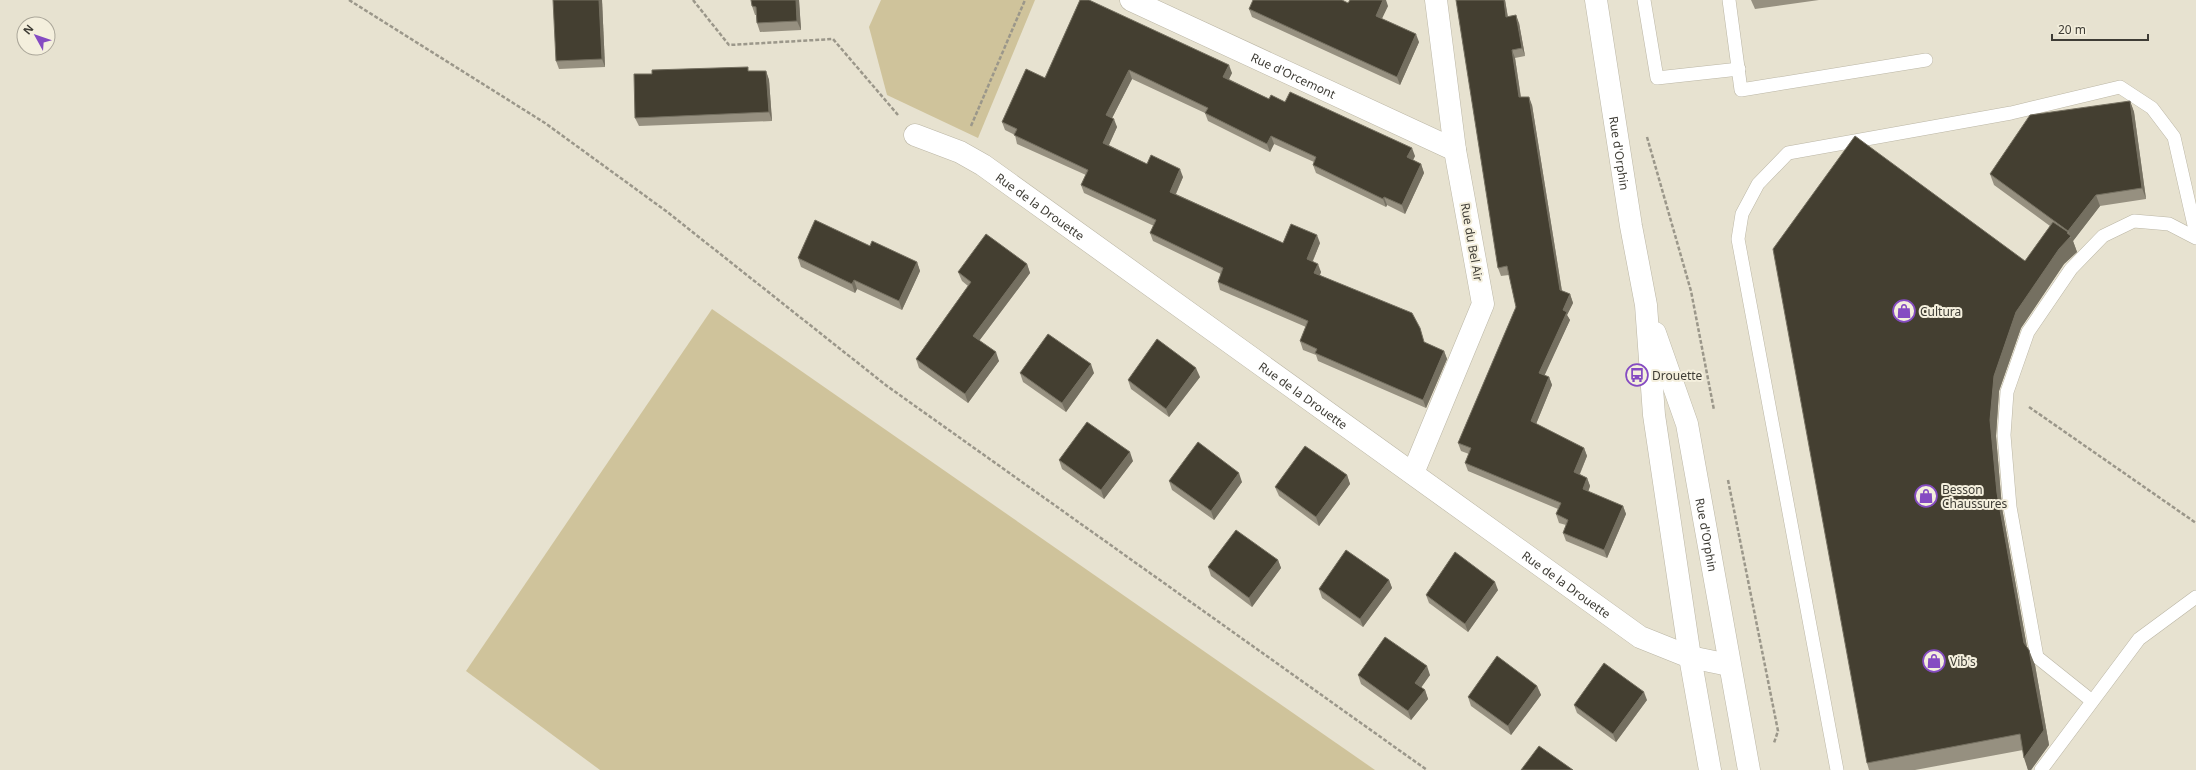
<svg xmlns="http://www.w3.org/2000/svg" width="2196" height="770" font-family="'Noto Sans',sans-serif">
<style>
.green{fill:#cfc39b}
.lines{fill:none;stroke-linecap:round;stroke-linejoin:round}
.lane-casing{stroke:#bbb6a5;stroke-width:14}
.street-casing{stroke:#bbb6a5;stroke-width:23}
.secondary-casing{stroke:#bbb6a5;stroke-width:23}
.path{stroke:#9b978a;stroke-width:2.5;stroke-dasharray:4 2;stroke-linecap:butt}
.lane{stroke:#fff;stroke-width:13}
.street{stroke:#fff;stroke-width:22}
.secondary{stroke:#fff;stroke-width:22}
.wall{fill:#969080}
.shaded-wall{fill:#757061}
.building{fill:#443f31;stroke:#757061}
.labels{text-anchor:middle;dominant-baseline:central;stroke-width:4;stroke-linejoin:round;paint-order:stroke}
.street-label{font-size:12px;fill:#3e3c35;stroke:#f4efdd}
.poi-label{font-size:12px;fill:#3e3c35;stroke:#f4efdd;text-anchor:start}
</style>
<rect width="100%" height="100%" fill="#e7e2d0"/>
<!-- green -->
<g class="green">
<path d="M881 0H1035L978 138 887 95 869 27Z"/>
<path d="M712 309 1375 770H600L466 671Z"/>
</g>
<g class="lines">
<!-- lane casing -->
<g class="lane-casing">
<g id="lane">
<path d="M1644 0 1657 78 1739 69"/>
<path d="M1729 0 1741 90 1926 60"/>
<path d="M2092 701 2037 657 2010 507 2004 435 2007 392 2028 332 2071 269 2103 236 2134 221 2169 224 2196 238"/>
<path d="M1837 770 1738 239 1742 214 1758 184 1788 153 2011 113 2120 87 2152 108 2174 137 2196 234"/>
<path d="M2041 770 2139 639 2196 597"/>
</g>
</g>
<!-- street casing -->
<g class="street-casing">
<g id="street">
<path id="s1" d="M1131 0 1455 150"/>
<path id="s2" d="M915 135 960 152 983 165 1640 637 1690 657"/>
<path d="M1413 473 1483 304 1455 150 1436 0"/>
</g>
</g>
<!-- secondary casing -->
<g class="secondary-casing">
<g id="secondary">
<path id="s3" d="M1596 0 1631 226 1646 305 1654 415 1690 657 1710 770"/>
<path id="s4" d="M1655 333 1687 424 1749 770"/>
<path d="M1690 657 1729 665"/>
</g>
</g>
<!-- path -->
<g class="path">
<path d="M349 0 545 123 666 211 887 386 1427 770"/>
<path d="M693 0 729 45 833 39 898 115"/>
<path d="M971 126 1025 0"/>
<path d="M1647 137 1691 291 1714 410"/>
<path d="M2029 407 2196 523"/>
<path d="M1728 480 1778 731 1774 743"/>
</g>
<!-- lane -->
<use href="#lane" class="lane"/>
<!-- street -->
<use href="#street" class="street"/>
<!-- secondary -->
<use href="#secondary" class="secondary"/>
</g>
<!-- wall -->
<g class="wall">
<path d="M602 0 605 67 559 69 556 61Z"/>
<path d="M799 0 801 30 760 32 757 23 756 15H755L752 6Z"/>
<path d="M1080 0 1232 73 1229 79 1269 99 1285 102 1415 156 1413 160 1421 164 1424 173 1405 214 1387 205 1386 207 1316 173 1313 165 1314 162 1274 144 1270 152 1208 121 1205 113 1132 79 1112 118 1117 127 1109 145 1147 164 1183 177 1176 194 1283 243H1320L1313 261 1321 272 1320 275 1420 328 1424 342 1444 351 1447 359 1426 408 1318 361 1316 355 1303 350 1300 341 1306 327 1220 290 1218 282 1221 274 1153 241 1150 233 1154 226 1084 193 1081 185 1086 175 1017 144 1015 135 1005 130 1002 122 1045 78Z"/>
<path d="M1456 0H1505L1508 17 1519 23 1525 56 1515 58 1521 97 1532 105 1562 291 1570 294 1573 303 1567 315 1570 320 1544 375 1549 377 1552 385 1536 424 1584 448 1587 456 1580 474 1587 478 1590 486 1588 492 1623 506 1626 514 1607 558 1566 541 1563 533 1566 525 1559 523 1556 514 1558 509 1468 471 1465 463 1469 454 1461 451 1458 443 1516 307 1509 275 1501 276 1498 268Z"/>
<path d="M1751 0H1819L1755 9Z"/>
<path d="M1348 3 1388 6 1381 19 1419 42 1400 85 1252 17 1249 9Z"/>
<path d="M749 71H766L769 80 772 121 639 126 635 118Z"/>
<path d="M2130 101 2134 112 2146 199 2100 206 2073 241 2077 252 2064 264 2021 328 1999 391 1996 436 2002 508 2027 648 2035 665 2049 745 2031 770H2028L2023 750 1915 770H1869L1867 763 2025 261 2050 226 1994 185 1990 174Z"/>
<path d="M870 246 917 262 920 271 902 310 857 289 855 293 801 267 798 258Z"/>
<path d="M1027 264 1030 273 979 341 999 361 968 403 919 368 916 359 968 286 962 281 958 272Z"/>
<path d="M1020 373H1094L1066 412 1023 382Z"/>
<path d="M1200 377 1169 417 1131 389 1128 380Z"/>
<path d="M1059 460 1133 461 1104 499 1062 469Z"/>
<path d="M1347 475 1350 484 1319 526 1279 496 1275 487Z"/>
<path d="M1169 481 1242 482 1214 520 1172 490Z"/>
<path d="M1278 560 1281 568 1252 607 1211 576 1208 567Z"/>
<path d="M1389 580 1392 588 1363 627 1322 598 1319 589Z"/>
<path d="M1498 590 1468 632 1429 603 1426 595Z"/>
<path d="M1358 675H1430L1421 687 1425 690 1428 699 1411 720 1361 684Z"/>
<path d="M1537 686 1541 695 1511 735 1471 706 1468 697Z"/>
<path d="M1647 700 1616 742 1577 713 1574 705Z"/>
</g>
<!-- shaded-wall -->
<g class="shaded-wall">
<path d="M599 0H602L605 67 602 59Z"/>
<path d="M796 0H799L801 30 797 21Z"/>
<path d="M1383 0H1386L1388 6 1379 25 1376 16Z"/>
<path d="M1504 0H1505L1509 25 1506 17Z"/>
<path d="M1516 15 1519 23 1525 56 1522 48Z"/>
<path d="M1416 34 1419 42 1400 85 1397 77Z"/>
<path d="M1512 50 1515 58 1522 106 1519 97Z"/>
<path d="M1229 65 1232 73 1226 85 1223 77Z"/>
<path d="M1129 70 1132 79 1109 124 1106 115Z"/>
<path d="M766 71 769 80 772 121 769 112Z"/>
<path d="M1529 97 1532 105 1563 298 1560 290Z"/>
<path d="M2130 101 2134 112 2146 199 2142 188Z"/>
<path d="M1114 119 1117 127 1106 151 1103 143Z"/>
<path d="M1271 136 1274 144 1270 152 1267 144Z"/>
<path d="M1412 148 1415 156 1410 166 1407 157Z"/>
<path d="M1421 164 1424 173 1405 214 1402 205Z"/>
<path d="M1180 169 1183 177 1173 200 1170 192Z"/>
<path d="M2096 195 2100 206 2073 241 2077 252 2064 264 2021 328 1999 391 1996 436 2002 508 2029 658 2024 643 1997 493 1990 420 1994 376 2016 312 2068 232 2070 238 2071 237 2068 231Z"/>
<path d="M1384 197 1387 205 1386 207 1383 199Z"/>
<path d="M1317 235 1320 243 1310 267 1307 259Z"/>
<path d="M917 262 920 271 902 310 899 301Z"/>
<path d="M1027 264 1030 273 976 345 973 336Z"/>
<path d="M1318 264 1321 272 1317 281 1314 273Z"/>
<path d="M854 280 857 289 855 293 852 284Z"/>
<path d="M1570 294 1573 303 1567 315 1570 320 1542 381 1539 373 1563 310Z"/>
<path d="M1444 351 1447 359 1426 408 1423 400Z"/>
<path d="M996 352 999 361 968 403 965 394Z"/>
<path d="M1091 364 1094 373 1066 412 1062 403Z"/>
<path d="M1196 368 1200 377 1169 417 1166 409Z"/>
<path d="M1549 377 1552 385 1534 429 1531 421Z"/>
<path d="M1584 448 1587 456 1577 480 1574 472Z"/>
<path d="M1130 452 1133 461 1104 499 1101 490Z"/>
<path d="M1239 473 1242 482 1214 520 1211 511Z"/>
<path d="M1347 475 1350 484 1319 526 1316 517Z"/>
<path d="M1587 478 1590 486 1586 498 1583 489Z"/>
<path d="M1623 506 1626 514 1607 558 1604 550Z"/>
<path d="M1278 560 1281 568 1252 607 1249 598Z"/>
<path d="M1389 580 1392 588 1363 627 1360 619Z"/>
<path d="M1495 582 1498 590 1468 632 1465 624Z"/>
<path d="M2029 650 2035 665 2049 745 2031 770H2028L2024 758Z"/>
<path d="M1427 666 1430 675 1418 692 1415 683Z"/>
<path d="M1537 686 1541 695 1511 735 1508 726Z"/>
<path d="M1425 690 1428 699 1411 720 1408 711Z"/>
<path d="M1644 692 1647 700 1616 742 1613 734Z"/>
</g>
<!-- building -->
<g class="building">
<path d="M553 0H599L602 59 556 61Z"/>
<path d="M751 0H796L797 21 757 23 756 7 752 6Z"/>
<path d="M1080 0H1089L1229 65 1223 77 1269 99 1271 95 1285 102 1290 92 1412 148 1407 157 1421 164 1402 205 1384 197 1383 199 1313 165 1316 157 1271 136 1267 144 1205 113 1208 108 1129 70 1106 115 1114 119 1103 143 1147 164 1151 155 1180 169 1170 192 1283 243 1291 224 1317 235 1307 259 1318 264 1314 273 1412 313 1420 328 1424 342 1444 351 1423 400 1315 353 1317 349 1300 341 1308 321 1218 282 1223 268 1150 233 1156 220 1081 185 1088 170 1014 135 1017 129 1002 122 1026 69 1045 78Z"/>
<path d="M1253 0H1342L1348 3 1350 0H1383L1376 16 1416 34 1397 77 1249 9Z"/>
<path d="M1456 0H1504L1506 17 1516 15 1522 48 1512 50 1519 97H1529L1560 290 1570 294 1563 310 1567 312 1539 373 1549 377 1531 421 1584 448 1574 472 1587 478 1583 489 1623 506 1604 550 1563 533 1568 520 1556 514 1561 503 1465 463 1471 448 1458 443 1516 307 1507 266 1498 268Z"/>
<path d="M748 67V71H766L769 112 635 118 634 74H652V70Z"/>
<path d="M2130 101 2142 188 2096 195 2068 231 1990 174 2030 115Z"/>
<path d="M1855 136 2025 261 2053 222 2068 232 2067 233 2071 236 2059 249 2016 312 1994 376 1990 420 1997 493 2024 643 2029 650 2044 730 2024 758 2020 734 1867 763 1773 249Z"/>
<path d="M815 220 870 246 872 241 917 262 899 301 854 280 852 284 798 258Z"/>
<path d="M986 234 1027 264 973 336 996 352 965 394 916 359 971 282 958 272Z"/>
<path d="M1048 334 1091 364 1062 403 1020 373Z"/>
<path d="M1157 339 1196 368 1166 409 1128 380Z"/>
<path d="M1087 422 1130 452 1101 490 1059 460Z"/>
<path d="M1198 442 1239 473 1211 511 1169 481Z"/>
<path d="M1305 446 1347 475 1316 517 1275 487Z"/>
<path d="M1236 530 1278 560 1249 598 1208 567Z"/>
<path d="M1346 550 1389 580 1360 619 1319 589Z"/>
<path d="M1455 552 1495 582 1465 624 1426 595Z"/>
<path d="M1385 637 1427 666 1415 683 1425 690 1408 711 1358 675Z"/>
<path d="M1497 656 1537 686 1508 726 1468 697Z"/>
<path d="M1604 663 1644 692 1613 734 1574 705Z"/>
<path d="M1539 746 1573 770H1521Z"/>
</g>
<!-- icons -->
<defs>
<g id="shop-ring" transform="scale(1.15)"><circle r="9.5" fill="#f4efdd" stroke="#854bc2" stroke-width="1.5"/><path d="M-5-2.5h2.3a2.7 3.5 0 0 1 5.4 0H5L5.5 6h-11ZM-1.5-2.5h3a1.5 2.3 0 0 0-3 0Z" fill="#854bc2"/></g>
<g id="bus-ring" transform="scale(1.15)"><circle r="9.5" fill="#f4efdd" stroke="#854bc2" stroke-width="1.5"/><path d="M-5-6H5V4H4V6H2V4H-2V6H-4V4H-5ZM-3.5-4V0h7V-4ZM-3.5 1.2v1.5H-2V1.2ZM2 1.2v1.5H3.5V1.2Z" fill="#854bc2"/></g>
</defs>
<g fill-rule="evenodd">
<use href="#shop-ring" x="1904" y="311"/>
<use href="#bus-ring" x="1637" y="375"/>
<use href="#shop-ring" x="1926" y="496"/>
<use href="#shop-ring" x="1934" y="661"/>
</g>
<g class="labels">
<!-- street labels -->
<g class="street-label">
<text stroke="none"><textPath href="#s1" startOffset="179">Rue d'Orcemont</textPath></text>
<text stroke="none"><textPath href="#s3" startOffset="155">Rue d'Orphin</textPath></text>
<text stroke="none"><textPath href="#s2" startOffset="145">Rue de la Drouette</textPath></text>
<text transform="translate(1472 242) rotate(80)">Rue du Bel Air</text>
<text stroke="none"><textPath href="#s2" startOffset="469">Rue de la Drouette</textPath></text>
<text stroke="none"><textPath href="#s4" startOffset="209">Rue d'Orphin</textPath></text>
<text stroke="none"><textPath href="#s2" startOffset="793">Rue de la Drouette</textPath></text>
</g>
<!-- poi labels -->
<g class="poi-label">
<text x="1920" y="311">Cultura</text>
<text x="1652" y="375">Drouette</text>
<text x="1942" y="489">Besson<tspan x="1942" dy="14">Chaussures</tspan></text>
<text x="1950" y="661">Vib's</text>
</g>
</g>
<!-- north arrow -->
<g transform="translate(36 36) rotate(310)"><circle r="19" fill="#f4efdd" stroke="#aba79a"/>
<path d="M0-3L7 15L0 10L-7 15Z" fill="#854bc2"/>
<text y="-6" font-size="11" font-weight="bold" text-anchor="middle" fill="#3e3c35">N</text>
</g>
<!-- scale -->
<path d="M2052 34v6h96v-6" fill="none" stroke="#3e3c35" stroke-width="2"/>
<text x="2058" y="34" font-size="12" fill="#3e3c35" stroke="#f4efdd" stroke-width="3" paint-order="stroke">20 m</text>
</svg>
